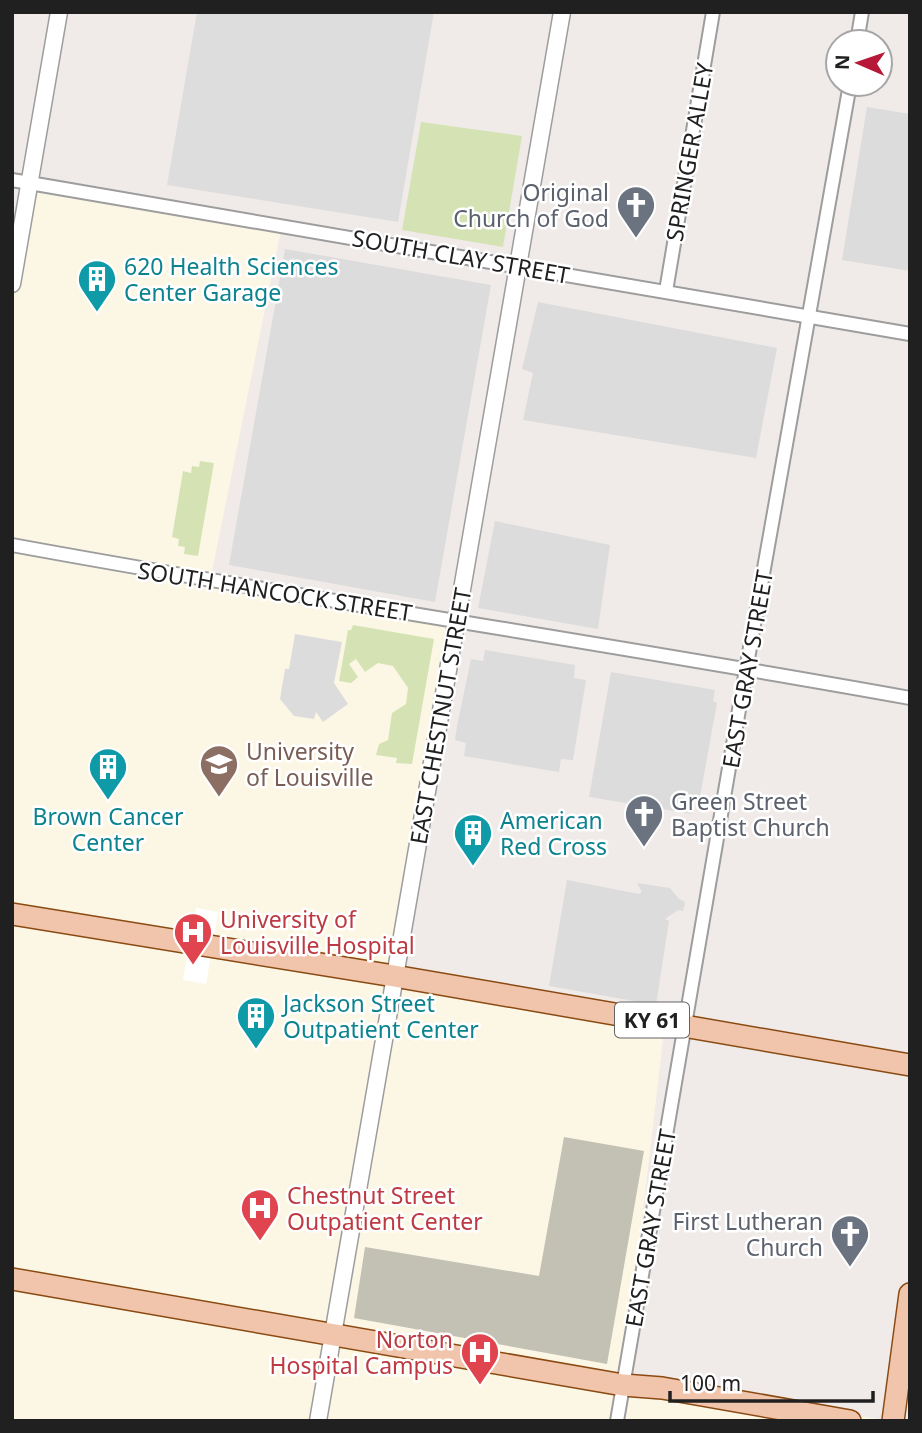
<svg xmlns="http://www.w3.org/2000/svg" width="922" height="1433" font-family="'Noto Sans',sans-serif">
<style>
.residential{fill:#deddde}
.education{fill:#fcf7e5}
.construction{fill:#c3c0b4}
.grass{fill:#d5e3b4}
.parking{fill:#dcdcdc}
.pier{fill:#fff}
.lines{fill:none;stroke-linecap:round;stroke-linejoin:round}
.minor-casing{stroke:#9d9d9d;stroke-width:16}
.tertiary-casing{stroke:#9d9d9d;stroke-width:19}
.primary-casing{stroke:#8a4a12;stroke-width:24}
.minor{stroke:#fff;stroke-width:12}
.tertiary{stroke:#fff;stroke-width:16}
.primary{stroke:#f1c5ab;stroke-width:21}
.labels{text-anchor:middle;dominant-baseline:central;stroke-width:5;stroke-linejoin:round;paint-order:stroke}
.shield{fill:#fff;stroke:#636363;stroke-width:2}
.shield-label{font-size:21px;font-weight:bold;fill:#202020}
.street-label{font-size:23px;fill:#202020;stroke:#fff}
.worship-label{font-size:23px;fill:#5b616d;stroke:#fff;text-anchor:end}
.culture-label{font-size:23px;fill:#0d838f;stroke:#fff;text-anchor:start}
.education-label{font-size:23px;fill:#785e54;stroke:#fff;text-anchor:start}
.health-label{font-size:23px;fill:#be3a42;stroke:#fff;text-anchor:start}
</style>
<rect width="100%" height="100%" fill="#f0ebe8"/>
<!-- residential -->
<path class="residential" d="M197 12H434L398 222 167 185Z"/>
<!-- education -->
<path class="education" d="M30 182 282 225 210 581 457 621 394 976 665 1022 623 1383 893 1421H12V284Z"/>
<!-- construction -->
<path class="construction" d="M564 1137 644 1151 607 1364 354 1318 365 1247 539 1276Z"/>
<!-- grass -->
<g class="grass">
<path d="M421 122 522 136 503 247 402 230Z"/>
<path d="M200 461 214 463 198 556 184 554 185 547 178 546 179 539 172 537 183 471 191 473 192 466 199 467Z"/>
<path d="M353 625 434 639 412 764 396 763 397 758 376 755 379 744 388 740 392 713 406 704 408 688 393 666 378 663 365 672 356 659 349 664 358 677 351 683 339 681 348 630H351Z"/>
</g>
<!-- parking -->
<g class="parking">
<path d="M867 107 910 114V271L842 260Z"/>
<path d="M285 249 491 285 435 602 229 565Z"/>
<path d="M538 302 777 348 756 458 523 420 533 373 522 369Z"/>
<path d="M495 521 610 545 598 629 478 608Z"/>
<path d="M295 634 342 642 334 683 348 704 323 722 316 712 314 719 294 716 280 699 285 669H289Z"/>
<path d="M485 650 575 665 574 678 586 680 573 760 561 759 559 772 464 756 466 743 455 740 457 726 471 659 483 661Z"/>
<path d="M611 672 715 690 713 701 717 703 699 802H694L692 814 589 797Z"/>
<path d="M567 880 639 894 642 892 637 883 670 888 679 899 685 902 683 911 678 910 665 919 669 921 656 1005 549 986Z"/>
</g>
<!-- pier -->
<path class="pier" d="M196 908 218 912 206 984 183 980Z"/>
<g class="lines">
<!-- minor casing -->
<g class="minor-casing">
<g id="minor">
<path d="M857 42 862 12"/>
<path d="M12 180 910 334"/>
<path d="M666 291 713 12"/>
<path d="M12 545C311 600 611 644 910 698"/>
<path d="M617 1421 741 698 850 84"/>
</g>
</g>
<!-- tertiary casing -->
<g class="tertiary-casing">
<g id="tertiary">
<path d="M12 284 59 12"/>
<path d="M318 1421 562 12"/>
</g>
</g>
<!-- primary casing -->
<g class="primary-casing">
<g id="primary">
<path d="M12 914 394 976 910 1065"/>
<path d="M12 1279 623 1385 662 1388 850 1421"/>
<path d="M893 1421 910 1294"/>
</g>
</g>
<!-- minor -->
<use href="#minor" class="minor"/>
<!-- tertiary -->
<use href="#tertiary" class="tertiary"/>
<!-- primary -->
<use href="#primary" class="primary"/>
</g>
<!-- icons -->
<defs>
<g id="church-pin" transform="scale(2.0125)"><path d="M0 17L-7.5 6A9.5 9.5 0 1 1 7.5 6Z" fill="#6b7280" stroke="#fff"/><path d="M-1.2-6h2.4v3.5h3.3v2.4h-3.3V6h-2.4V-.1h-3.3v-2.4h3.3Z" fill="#fff"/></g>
<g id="building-pin" transform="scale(2.0125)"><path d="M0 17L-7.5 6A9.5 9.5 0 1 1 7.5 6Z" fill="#0f9aa8" stroke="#fff"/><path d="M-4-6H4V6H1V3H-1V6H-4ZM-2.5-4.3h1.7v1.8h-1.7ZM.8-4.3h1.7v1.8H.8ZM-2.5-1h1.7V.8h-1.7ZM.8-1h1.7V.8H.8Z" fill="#fff"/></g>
<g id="university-pin" transform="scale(2.0125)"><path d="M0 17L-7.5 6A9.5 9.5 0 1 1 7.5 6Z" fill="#8d6e63" stroke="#fff"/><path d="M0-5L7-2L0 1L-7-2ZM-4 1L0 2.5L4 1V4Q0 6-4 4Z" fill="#fff"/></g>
<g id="hospital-pin" transform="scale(2.0125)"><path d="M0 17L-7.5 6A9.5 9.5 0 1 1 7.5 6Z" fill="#e0444e" stroke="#fff"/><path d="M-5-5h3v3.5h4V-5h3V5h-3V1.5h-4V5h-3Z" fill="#fff"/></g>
</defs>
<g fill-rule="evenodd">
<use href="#church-pin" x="636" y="205"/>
<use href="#building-pin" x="97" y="279"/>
<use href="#university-pin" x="219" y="764"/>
<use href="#building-pin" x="108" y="767"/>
<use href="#church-pin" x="644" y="814"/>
<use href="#building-pin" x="473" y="833"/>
<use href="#hospital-pin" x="193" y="932"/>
<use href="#building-pin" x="256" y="1016"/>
<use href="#hospital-pin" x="260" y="1208"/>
<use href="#church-pin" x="850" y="1234"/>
<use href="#hospital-pin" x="480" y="1352"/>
</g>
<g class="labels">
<!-- shield labels -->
<rect class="shield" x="615" y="1002.5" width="74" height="35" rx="5"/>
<g class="shield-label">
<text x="652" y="1020">KY 61</text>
</g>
<!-- street labels -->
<g class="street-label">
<text transform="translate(689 152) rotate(-80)">SPRINGER ALLEY</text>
<text transform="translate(461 256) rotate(10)">SOUTH CLAY STREET</text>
<text transform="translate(275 591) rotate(9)">SOUTH HANCOCK STREET</text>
<text transform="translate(747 669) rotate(-80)">EAST GRAY STREET</text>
<text transform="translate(440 716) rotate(-80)">EAST CHESTNUT STREET</text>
<text transform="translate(650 1228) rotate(-80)">EAST GRAY STREET</text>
</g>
<!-- worship labels -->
<g class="worship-label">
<text x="609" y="192">Original<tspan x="609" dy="26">Church of God</tspan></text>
<text x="671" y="801" text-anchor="start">Green Street<tspan x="671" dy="26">Baptist Church</tspan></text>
<text x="823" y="1221">First Lutheran<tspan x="823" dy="26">Church</tspan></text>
</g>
<!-- culture labels -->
<g class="culture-label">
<text x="124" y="266">620 Health Sciences<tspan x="124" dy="26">Center Garage</tspan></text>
<text x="108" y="816" text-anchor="middle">Brown Cancer<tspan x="108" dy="26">Center</tspan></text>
<text x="500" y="820">American<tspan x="500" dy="26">Red Cross</tspan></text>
<text x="283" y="1003">Jackson Street<tspan x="283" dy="26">Outpatient Center</tspan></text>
</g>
<!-- education labels -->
<g class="education-label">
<text x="246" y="751">University<tspan x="246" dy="26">of Louisville</tspan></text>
</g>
<!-- health labels -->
<g class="health-label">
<text x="220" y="919">University of<tspan x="220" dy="26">Louisville Hospital</tspan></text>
<text x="287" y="1195">Chestnut Street<tspan x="287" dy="26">Outpatient Center</tspan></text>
<text x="453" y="1339" text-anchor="end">Norton<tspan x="453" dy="26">Hospital Campus</tspan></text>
</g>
</g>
<!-- border -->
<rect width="922" height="1433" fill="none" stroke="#202020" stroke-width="28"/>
<!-- north arrow -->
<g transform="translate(859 63) rotate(272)"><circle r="33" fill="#ffffff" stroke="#a6a6a6" stroke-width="2"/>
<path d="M0-5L12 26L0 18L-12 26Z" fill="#b81838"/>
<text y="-10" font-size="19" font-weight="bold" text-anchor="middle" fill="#202020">N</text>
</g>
<!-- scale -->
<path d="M670 1391v10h203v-10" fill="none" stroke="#202020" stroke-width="3.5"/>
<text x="680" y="1391" font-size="21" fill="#202020" stroke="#ffffff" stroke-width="5" paint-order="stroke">100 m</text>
</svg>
